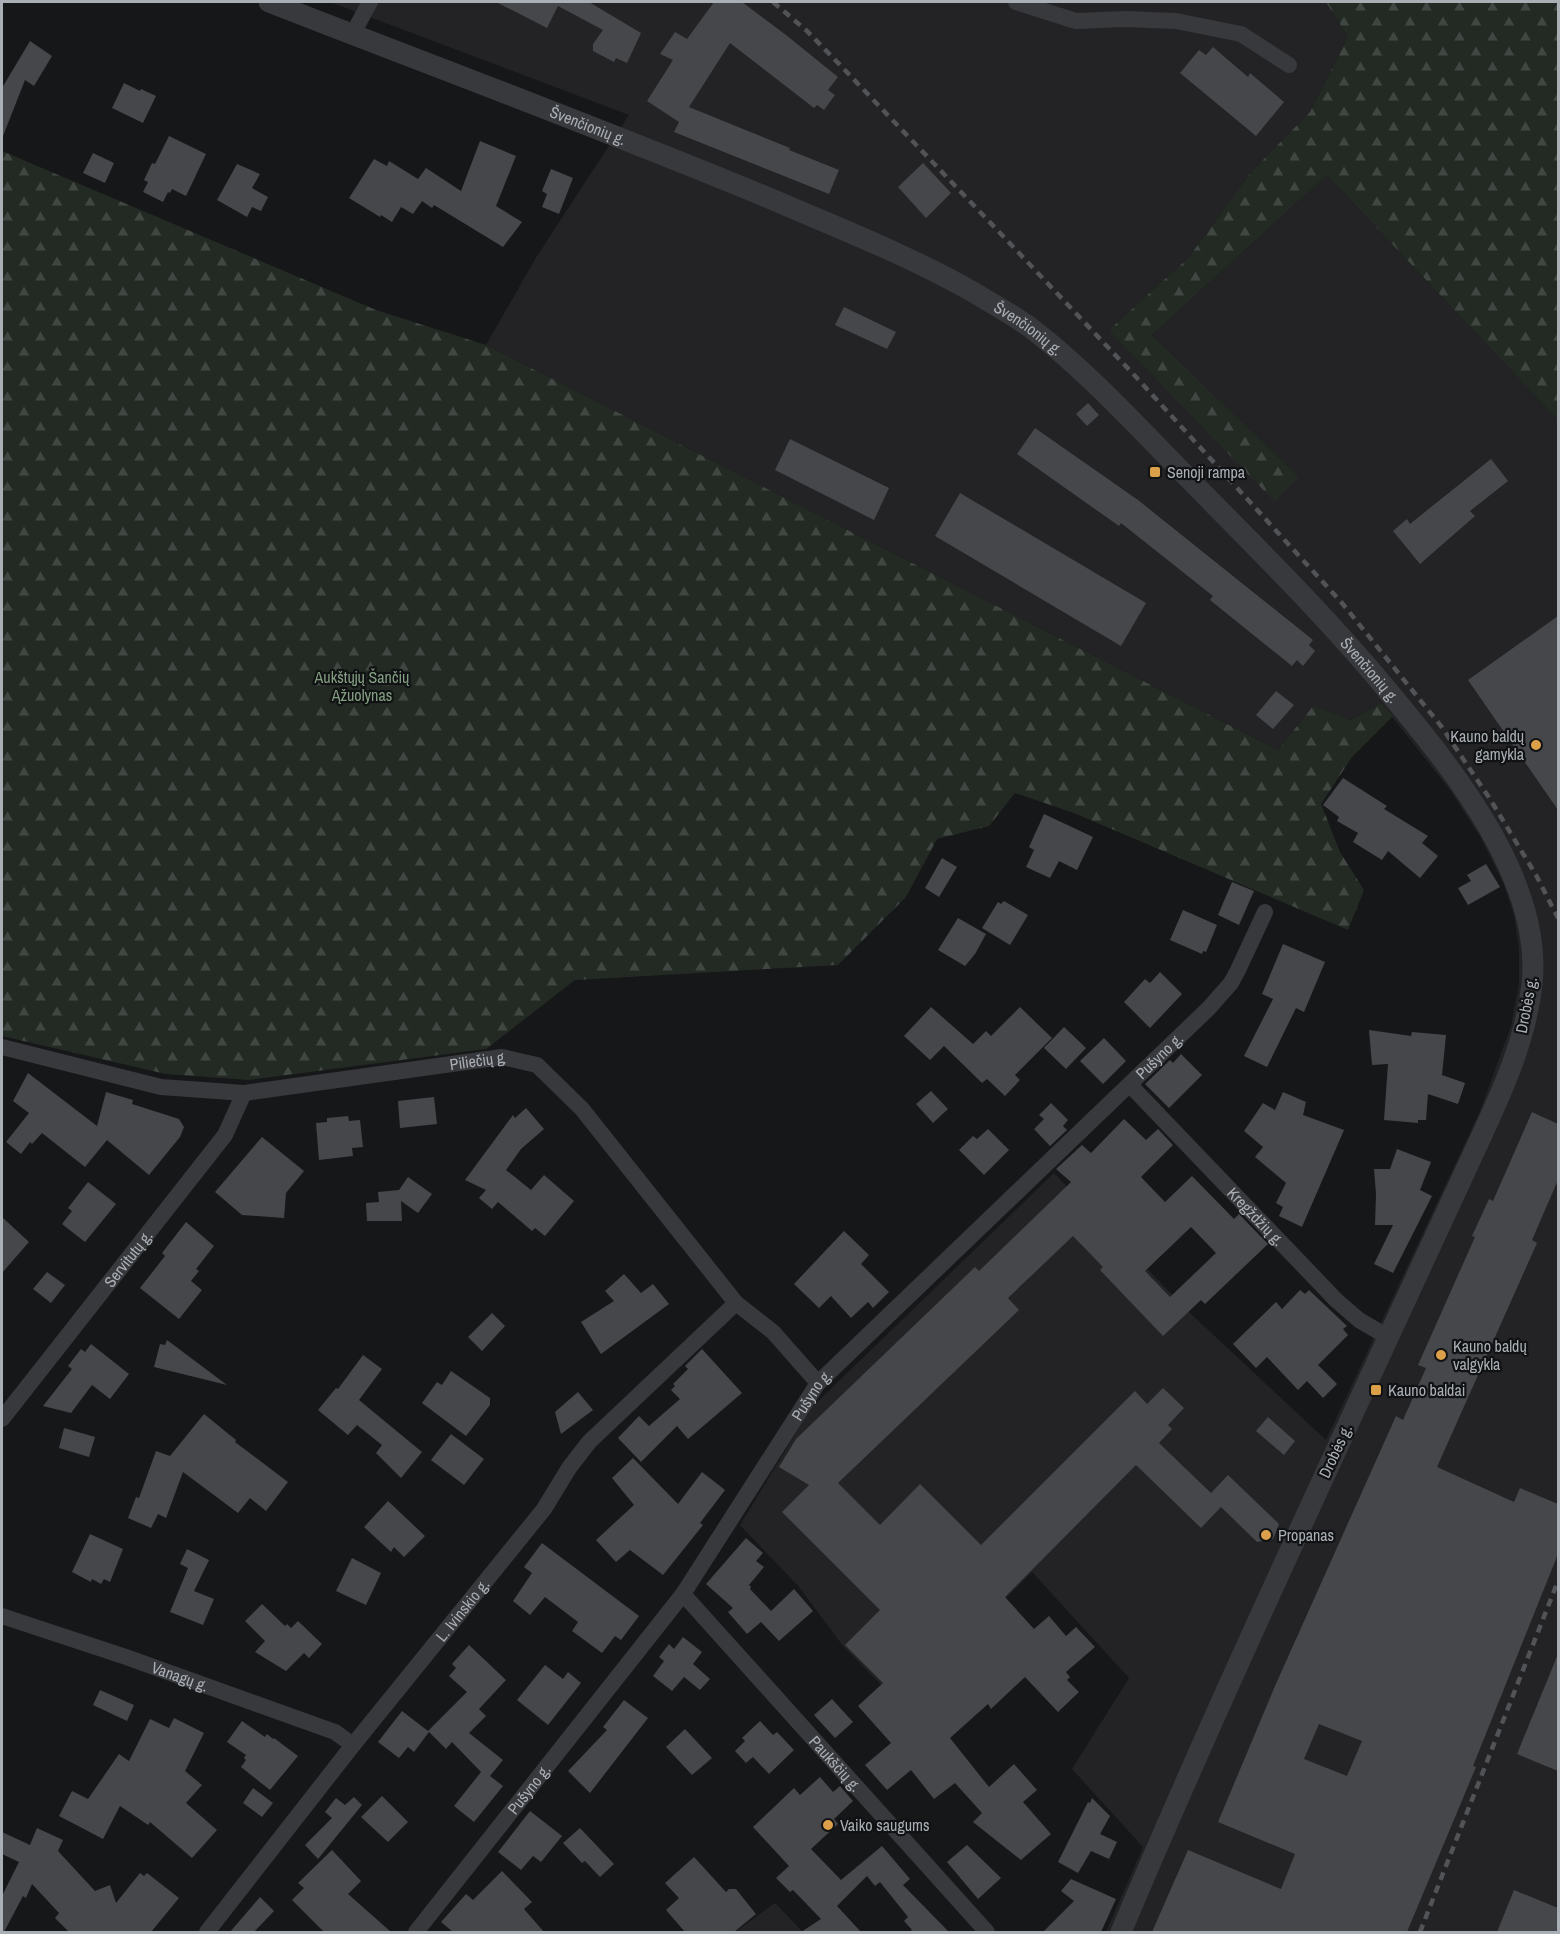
<svg xmlns="http://www.w3.org/2000/svg" width="1560" height="1934" font-family="'Archivo Narrow',sans-serif">
<style>
.built{fill:#232325}
.forest{fill:url(#forest-firs)}
.building{fill:#46474a;fill-rule:evenodd}
.lines{fill:none;stroke-linecap:round;stroke-linejoin:round}
.minor{stroke:#38393d;stroke-width:16}
.tertiary{stroke:#38393d;stroke-width:21}
.rail{stroke:#515357;stroke-width:4.5;stroke-dasharray:8 6;stroke-linecap:butt}
.poi-dot{fill:#dca04b;stroke:#111213;stroke-width:2}
.labels{text-anchor:middle;dominant-baseline:central;stroke-width:4.5;stroke-linejoin:round;paint-order:stroke}
.street-label{font-size:16px;fill:#aaafb6;stroke:#111213}
.poi-label{font-size:16px;fill:#aaafb6;stroke:#111213;text-anchor:start}
.park-label{font-size:16px;fill:#849f83;stroke:#111213}
</style>
<defs>
<pattern id="forest-firs" width="22" height="20" patternUnits="userSpaceOnUse" patternTransform="scale(1.5)"><rect width="22" height="20" fill="#232a23"/><path d="M5 1l3.5 6h-7zM16 11l3.5 6h-7z" fill="#404641"/></pattern>
</defs>
<rect width="100%" height="100%" fill="#161718"/>
<!-- built -->
<g class="built">
<path d="M330 2H1326L1348 37 1310 112 1251 172 1189 257 1109 330 1299 477 1152 335 1327 175 1558 420V1932H1106L1143 1847 1072 1769 1129 1678 1032 1572 900 1704 843 1646 799 1587 740 1525 811 1408 1054 1173 1190 1313 1326 1440 1480 1111 1511 1026 1519 984V949L1514 915 1504 885 1481 838 1450 790 1381 703 1351 720 1313 706 1278 750 486 345 537 256 629 115Z"/>
<path d="M775 1903 803 1932H735Z"/>
</g>
<!-- forest -->
<g class="forest">
<path d="M1326 2H1558V420L1327 175 1152 335 1299 477 1274 501 1109 330 1189 257 1251 172 1310 112 1348 37Z"/>
<path d="M2 151 376 310 486 345 1278 750 1313 706 1351 720 1381 703 1393 716 1352 757 1321 804 1340 852 1364 890 1348 930 1074 813 1015 793 989 826 937 839 906 897 838 965 575 980 486 1049 249 1080 166 1074 2 1036Z"/>
</g>
<!-- building -->
<g class="building">
<path d="M496 2H589L641 33 627 63 616 58 614 62 593 51V44L603 30 558 6 547 28Z"/>
<path d="M714 2H742L786 35 838 77 828 90 835 95 824 110 817 105 814 108 730 43 689 107 790 148 789 150 839 170 829 194 674 132 679 122 647 101 673 60 660 54 675 32 687 39Z"/>
<path d="M30 41 52 56 34 86 25 80 3 136H2V88Z"/>
<path d="M1213 47 1248 77 1250 73 1284 102 1256 136 1180 73 1199 50 1206 55Z"/>
<path d="M124 83 140 91 141 89 156 96 143 123 112 108Z"/>
<path d="M169 136 206 154 186 196 172 189 170 193 168 192 163 202 143 192 148 182 144 180 152 163 155 164Z"/>
<path d="M480 141 516 156 496 206 522 222 503 247 434 205 432 208 422 201 413 214 401 207 392 222 381 215 380 217 349 198 374 159 387 166 389 161 418 179 426 168 461 191Z"/>
<path d="M93 153 114 163 105 183 83 173Z"/>
<path d="M923 163 951 193 926 218 898 187Z"/>
<path d="M237 164 260 174 252 188 268 197 261 211 252 207 247 217 217 200Z"/>
<path d="M551 169 573 178 559 214 542 207 547 194 542 191Z"/>
<path d="M844 307 896 332 887 349 835 325Z"/>
<path d="M1088 403 1099 415 1087 426 1076 414Z"/>
<path d="M1035 428 1138 500 1313 640 1309 645 1315 651 1303 666 1297 660 1292 666 1210 600 1213 596 1121 523 1119 526 1017 454Z"/>
<path d="M790 439 889 488 874 520 775 470Z"/>
<path d="M1491 459 1508 481 1470 511 1475 516 1420 564 1393 531 1407 519 1410 524Z"/>
<path d="M960 493 1146 603 1121 646 935 536Z"/>
<path d="M1558 616V810L1468 680Z"/>
<path d="M1276 691 1294 705 1273 729 1256 715Z"/>
<path d="M1343 778 1387 806 1384 809 1428 836 1422 843 1438 856 1420 878 1388 851 1382 860 1353 842 1358 833 1337 821 1339 817 1323 805Z"/>
<path d="M1044 814 1093 837 1077 870 1059 861 1050 878 1026 867 1034 850 1029 847Z"/>
<path d="M942 858 957 867 939 897 925 888Z"/>
<path d="M1486 864 1500 887 1468 905 1458 888 1471 881 1467 875Z"/>
<path d="M1232 882 1254 891 1239 925 1218 915Z"/>
<path d="M1004 901 1028 915 1010 945 982 928 998 902 1001 904Z"/>
<path d="M1183 910 1217 925 1206 952 1203 951 1202 954 1170 940Z"/>
<path d="M958 918 986 934 975 954 965 966 938 950Z"/>
<path d="M1283 944 1325 962 1304 1012 1296 1008 1267 1067 1244 1056 1273 999 1262 994Z"/>
<path d="M1160 972 1182 994 1150 1028 1124 1002 1145 979 1150 983Z"/>
<path d="M931 1007 973 1044 986 1031 991 1036 1020 1007 1052 1038 1015 1075 1020 1080 1005 1096 987 1079 982 1083 944 1046 930 1060 904 1036Z"/>
<path d="M1064 1027 1086 1048 1066 1069 1044 1048Z"/>
<path d="M1369 1030 1411 1036 1412 1032 1446 1035 1442 1075 1465 1083 1458 1104 1428 1094 1426 1120H1418V1123L1384 1120 1388 1064 1372 1065Z"/>
<path d="M1104 1038 1126 1061 1103 1084 1080 1061Z"/>
<path d="M1181 1054 1202 1075 1169 1108 1145 1084 1170 1060 1173 1063Z"/>
<path d="M28 1073 97 1126 106 1092 133 1100 132 1104 179 1119 184 1127 180 1137 149 1175 107 1140 85 1167 42 1133 32 1144 30 1142 21 1154 6 1142 29 1113 13 1101Z"/>
<path d="M931 1091 948 1109 933 1123 916 1104Z"/>
<path d="M1283 1092 1306 1102 1303 1115 1344 1130 1302 1227 1279 1216 1283 1207 1276 1203 1286 1183 1255 1157 1263 1147 1244 1131 1263 1103 1275 1110Z"/>
<path d="M434 1097 437 1124 400 1128 398 1101Z"/>
<path d="M1051 1103 1068 1120 1063 1126 1067 1130 1050 1146 1034 1129 1044 1119 1039 1115Z"/>
<path d="M526 1108 544 1129 521 1149 506 1170 531 1190 544 1175 574 1201 545 1236 535 1228 532 1231 498 1202 492 1209 479 1198 486 1190 465 1180 513 1115 515 1118Z"/>
<path d="M1532 1112 1558 1124V1180L1532 1240 1537 1243 1437 1467 1514 1502 1520 1488 1558 1504V1554L1473 1766 1476 1767 1407 1932H1152L1188 1850 1281 1889 1295 1854 1218 1822 1275 1686 1396 1416 1403 1420 1426 1368 1418 1365 1475 1237 1472 1236 1489 1199 1493 1201ZM1319 1724 1362 1741 1347 1776 1304 1759Z"/>
<path d="M348 1116 349 1121 360 1120 363 1147 352 1148 353 1156 319 1160 316 1123 327 1122V1118Z"/>
<path d="M1124 1119 1146 1140 1158 1129 1173 1145 1141 1177 1165 1202 1192 1176 1234 1219 1239 1214 1268 1244 1205 1304 1201 1300 1163 1336 1100 1270 1103 1267 1073 1236 1008 1298 1019 1310 838 1483 880 1525 920 1484 981 1545 1135 1391 1147 1404 1163 1388 1184 1408 1168 1425 1172 1429 1159 1443 1211 1493 1228 1475 1279 1524 1273 1539 1257 1542 1221 1507 1201 1528 1136 1465 1005 1597 1034 1629 1049 1616 1066 1636 1076 1627 1095 1647 1066 1672 1070 1677 1067 1680 1079 1692 1058 1712 1025 1677 991 1709 988 1704 950 1738 989 1787 1014 1764 1037 1790 1023 1802 1051 1834 1021 1860 973 1822 982 1813 955 1783 934 1799 911 1770 887 1790 865 1765 891 1743 858 1706 883 1683 845 1645 880 1610 782 1512 809 1485 779 1467 796 1439 975 1267 979 1271 1071 1182 1056 1169 1082 1145 1091 1153ZM1191 1227 1216 1253 1170 1297 1145 1271Z"/>
<path d="M988 1129 1009 1150 984 1175 959 1150 973 1136 977 1139Z"/>
<path d="M262 1137 304 1171 286 1193 284 1218 242 1215 215 1192Z"/>
<path d="M1397 1149 1431 1162 1420 1190 1432 1196 1393 1273 1374 1264 1393 1225H1375L1376 1194 1374 1169H1390Z"/>
<path d="M408 1177 432 1194 418 1213 401 1201 402 1221H367L366 1203 379 1202 378 1192 399 1190Z"/>
<path d="M88 1182 116 1204 85 1242 62 1224 72 1211 68 1208Z"/>
<path d="M2 1217 29 1242 2 1273Z"/>
<path d="M186 1222 214 1246 196 1269 199 1271 191 1281 202 1290 179 1319 140 1288 165 1256 162 1253Z"/>
<path d="M844 1231 869 1255 861 1264 889 1292 873 1308 868 1302 851 1318 831 1296 819 1308 794 1284Z"/>
<path d="M47 1272 65 1285 51 1303 33 1289Z"/>
<path d="M624 1274 641 1293 653 1284 669 1304 601 1354 581 1322 614 1301 605 1291Z"/>
<path d="M1300 1290 1305 1294 1309 1290 1347 1326 1343 1329 1348 1335 1318 1365 1337 1384 1323 1398 1307 1381 1298 1390 1267 1357 1256 1368 1233 1344 1276 1302 1282 1309Z"/>
<path d="M492 1313 505 1326 482 1351 468 1337Z"/>
<path d="M167 1340 227 1385 154 1367 160 1344 165 1345Z"/>
<path d="M91 1344 129 1374 110 1399 92 1385 71 1413 43 1406 72 1369 68 1366 81 1349 85 1352Z"/>
<path d="M702 1349 742 1393 688 1439 677 1426 641 1462 618 1438 639 1416 649 1426 680 1399 671 1390 675 1386 673 1384 688 1369 685 1366Z"/>
<path d="M363 1355 382 1369 359 1400 422 1452 401 1478 376 1453 382 1445 357 1425 348 1435 318 1410 336 1388 338 1389Z"/>
<path d="M451 1371 490 1398V1405L466 1436 422 1403 437 1382 442 1385Z"/>
<path d="M578 1392 593 1410 561 1434 555 1412Z"/>
<path d="M204 1414 236 1440 235 1442 288 1482 266 1511 250 1498 238 1513 183 1472 166 1518 158 1514 151 1528 128 1518 136 1497 139 1498 156 1451 170 1456Z"/>
<path d="M1268 1417 1295 1441 1284 1455 1256 1431Z"/>
<path d="M64 1428 95 1437 89 1457 59 1448Z"/>
<path d="M451 1434 484 1459 464 1485 431 1460Z"/>
<path d="M633 1458 678 1504 702 1472 725 1490 700 1523 703 1525 663 1575 630 1550 616 1562 596 1540 634 1505 612 1478Z"/>
<path d="M388 1501 425 1536 404 1557 394 1547 391 1552 364 1527Z"/>
<path d="M90 1534 123 1549 110 1582 104 1579 101 1584 92 1579 91 1582 72 1572Z"/>
<path d="M746 1538 763 1553 756 1561 764 1567 749 1585 751 1587 750 1589 771 1611 794 1589 813 1611 779 1641 761 1622 747 1634 728 1612 733 1608 706 1584Z"/>
<path d="M542 1543 639 1616 621 1640 615 1636 602 1653 572 1631 578 1622 545 1597 530 1615 513 1601 532 1573 524 1567Z"/>
<path d="M187 1549 209 1560 194 1591 214 1599 203 1625 170 1612 188 1568 180 1564Z"/>
<path d="M352 1558 381 1573 366 1605 336 1591Z"/>
<path d="M262 1604 285 1626 287 1624 291 1628 298 1621 322 1644 309 1658 304 1653 286 1671 255 1652 265 1641 245 1621Z"/>
<path d="M683 1637 702 1652 693 1664 710 1679 700 1690 684 1677 672 1691 653 1676 664 1661 659 1657 669 1644 674 1649Z"/>
<path d="M469 1645 506 1680 479 1709 486 1716 469 1733 503 1760 490 1776 503 1786 474 1822 454 1806 481 1772 452 1742 446 1749 429 1732 414 1752 408 1747 399 1758 378 1742 402 1711 428 1731 467 1692 449 1676 456 1668 452 1664Z"/>
<path d="M1558 1654V1771L1517 1754Z"/>
<path d="M545 1665 563 1679 568 1672 581 1683 548 1725 517 1700Z"/>
<path d="M100 1690 134 1705 127 1721 93 1705Z"/>
<path d="M832 1699 853 1722 835 1738 814 1715Z"/>
<path d="M624 1700 648 1718 590 1793 568 1771 607 1730 603 1727Z"/>
<path d="M174 1718 204 1733 185 1771 202 1785 186 1803 217 1830 192 1858 150 1822 148 1825 120 1806 103 1839 59 1816 72 1791 88 1799 119 1754 129 1761 150 1719 169 1728Z"/>
<path d="M242 1721 265 1737 267 1734 273 1739 274 1738 298 1756 270 1790 241 1767 246 1760 244 1758 246 1755 227 1742Z"/>
<path d="M760 1721 773 1735 777 1732 794 1750 769 1774 753 1757 746 1763 735 1751 745 1741 742 1738Z"/>
<path d="M685 1729 712 1758 692 1775 666 1747Z"/>
<path d="M820 1777 833 1792 840 1786 853 1801 834 1819 838 1824 811 1849 841 1880 882 1846 910 1879 903 1885 949 1932H909L912 1930 904 1921 908 1917 880 1882 875 1886 867 1876 837 1906 861 1932H801L821 1919 793 1890 790 1892 776 1878 789 1866 753 1827 794 1788 800 1795Z"/>
<path d="M253 1788 273 1803 262 1817 243 1803Z"/>
<path d="M382 1796 408 1822 388 1842 361 1817Z"/>
<path d="M354 1797 362 1805 318 1859 305 1845 332 1818 325 1812 336 1798 345 1805Z"/>
<path d="M1092 1798 1110 1816 1100 1834 1117 1842 1109 1859 1091 1851 1078 1873 1058 1862 1088 1802 1090 1803Z"/>
<path d="M530 1811 562 1836 541 1862 533 1856 521 1870 498 1852Z"/>
<path d="M37 1828 63 1840 58 1851 95 1891 110 1885 116 1903 140 1873 144 1876 147 1873 179 1898 151 1932H69L55 1918 59 1913 32 1884 26 1898 23 1896 4 1932H2V1896L19 1862 2 1854V1832L30 1845Z"/>
<path d="M580 1828 614 1864 600 1877 585 1861 582 1863 563 1843Z"/>
<path d="M967 1845 1001 1878 978 1899 947 1862Z"/>
<path d="M332 1850 361 1881 348 1894 391 1932H324L292 1900 304 1888 298 1883Z"/>
<path d="M694 1857 726 1892 729 1889H736L756 1914 734 1932H685L666 1910 679 1898 665 1883Z"/>
<path d="M502 1871 532 1902 524 1909 544 1932H453L441 1922 466 1894 473 1900Z"/>
<path d="M1071 1879 1116 1899 1101 1932H1043L1074 1901 1061 1891Z"/>
<path d="M1514 1890 1558 1908V1932H1497Z"/>
<path d="M260 1897 274 1911 254 1932H230Z"/>
</g>
<g class="lines">
<!-- minor -->
<g class="minor">
<path d="M1016 2 1076 21 1125 19 1176 21 1241 34 1289 65"/>
<path d="M352 35 370 2"/>
<path id="s1" d="M2 1047 161 1087 244 1093 502 1057 537 1065 582 1109 736 1303 773 1332 818 1383"/>
<path id="s2" d="M1130 1085 1336 1300 1359 1320 1388 1337"/>
<path id="s3" d="M2 1419 225 1135 244 1093"/>
<path id="s4" d="M683 1594 987 1932"/>
<path id="s5" d="M2 1616 126 1657 335 1732 353 1745"/>
<path id="s6" d="M207 1932 353 1745 544 1509 569 1468 589 1442 736 1303"/>
<path id="s7" d="M416 1932 683 1594 818 1383 1209 1008 1231 983 1238 970 1265 912"/>
</g>
<!-- tertiary -->
<path class="tertiary" id="s8" d="M269 2C438 68 608 131 776 201 843 230 910 256 973 292 993 304 1013 315 1031 328 1089 373 1138 427 1189 479 1259 550 1330 620 1393 697 1455 772 1543 881 1532 984 1525 1048 1495 1106 1469 1163 1446 1213 1423 1262 1400 1312 1305 1518 1209 1723 1121 1932"/>
<!-- rail -->
<g class="rail">
<path d="M773 2 807 31 841 66 1001 234 1136 377 1342 603 1441 726 1490 799 1536 875 1558 918"/>
<path d="M1420 1932 1558 1581"/>
</g>
</g>
<!-- markers -->
<g class="poi-dot">
<rect x="1149" y="466" width="12" height="12" rx="3"/>
<circle cx="1536" cy="745" r="6"/>
<circle cx="1441" cy="1355" r="6"/>
<rect x="1370" y="1384" width="12" height="12" rx="3"/>
<circle cx="1266" cy="1535" r="6"/>
<circle cx="828" cy="1825" r="6"/>
</g>
<g class="labels">
<!-- street labels -->
<g class="street-label">
<text stroke="none"><textPath href="#s8" startOffset="342">Švenčionių g.</textPath></text>
<text stroke="none"><textPath href="#s8" startOffset="828">Švenčionių g.</textPath></text>
<text stroke="none"><textPath href="#s8" startOffset="1312">Švenčionių g.</textPath></text>
<text transform="translate(1526 1005) rotate(-79)">Drobės g.</text>
<text stroke="none"><textPath href="#s7" startOffset="1154">Pušyno g.</textPath></text>
<text stroke="none"><textPath href="#s1" startOffset="484">Piliečių g.</textPath></text>
<text stroke="none"><textPath href="#s2" startOffset="182">Kregždžių g.</textPath></text>
<text stroke="none"><textPath href="#s3" startOffset="204">Servitutų g.</textPath></text>
<text stroke="none"><textPath href="#s7" startOffset="668">Pušyno g.</textPath></text>
<text transform="translate(1335 1451) rotate(-65)">Drobės g.</text>
<text stroke="none"><textPath href="#s6" startOffset="411">L. Ivinskio g.</textPath></text>
<text stroke="none"><textPath href="#s5" startOffset="188">Vanagų g.</textPath></text>
<text stroke="none"><textPath href="#s4" startOffset="228">Paukščių g.</textPath></text>
<text stroke="none"><textPath href="#s7" startOffset="182">Pušyno g.</textPath></text>
</g>
<!-- poi labels -->
<g class="poi-label">
<text x="1167" y="472">Senoji rampa</text>
<text x="1524" y="736" text-anchor="end">Kauno baldų<tspan x="1524" dy="18">gamykla</tspan></text>
<text x="1453" y="1346">Kauno baldų<tspan x="1453" dy="18">valgykla</tspan></text>
<text x="1388" y="1390">Kauno baldai</text>
<text x="1278" y="1535">Propanas</text>
<text x="840" y="1825">Vaiko saugums</text>
</g>
<!-- park labels -->
<g class="park-label">
<text x="362" y="677">Aukštųjų Šančių<tspan x="362" dy="18">Ąžuolynas</tspan></text>
</g>
</g>
<!-- border -->
<rect width="1560" height="1934" fill="none" stroke="#aaafb6" stroke-width="6"/>
</svg>
